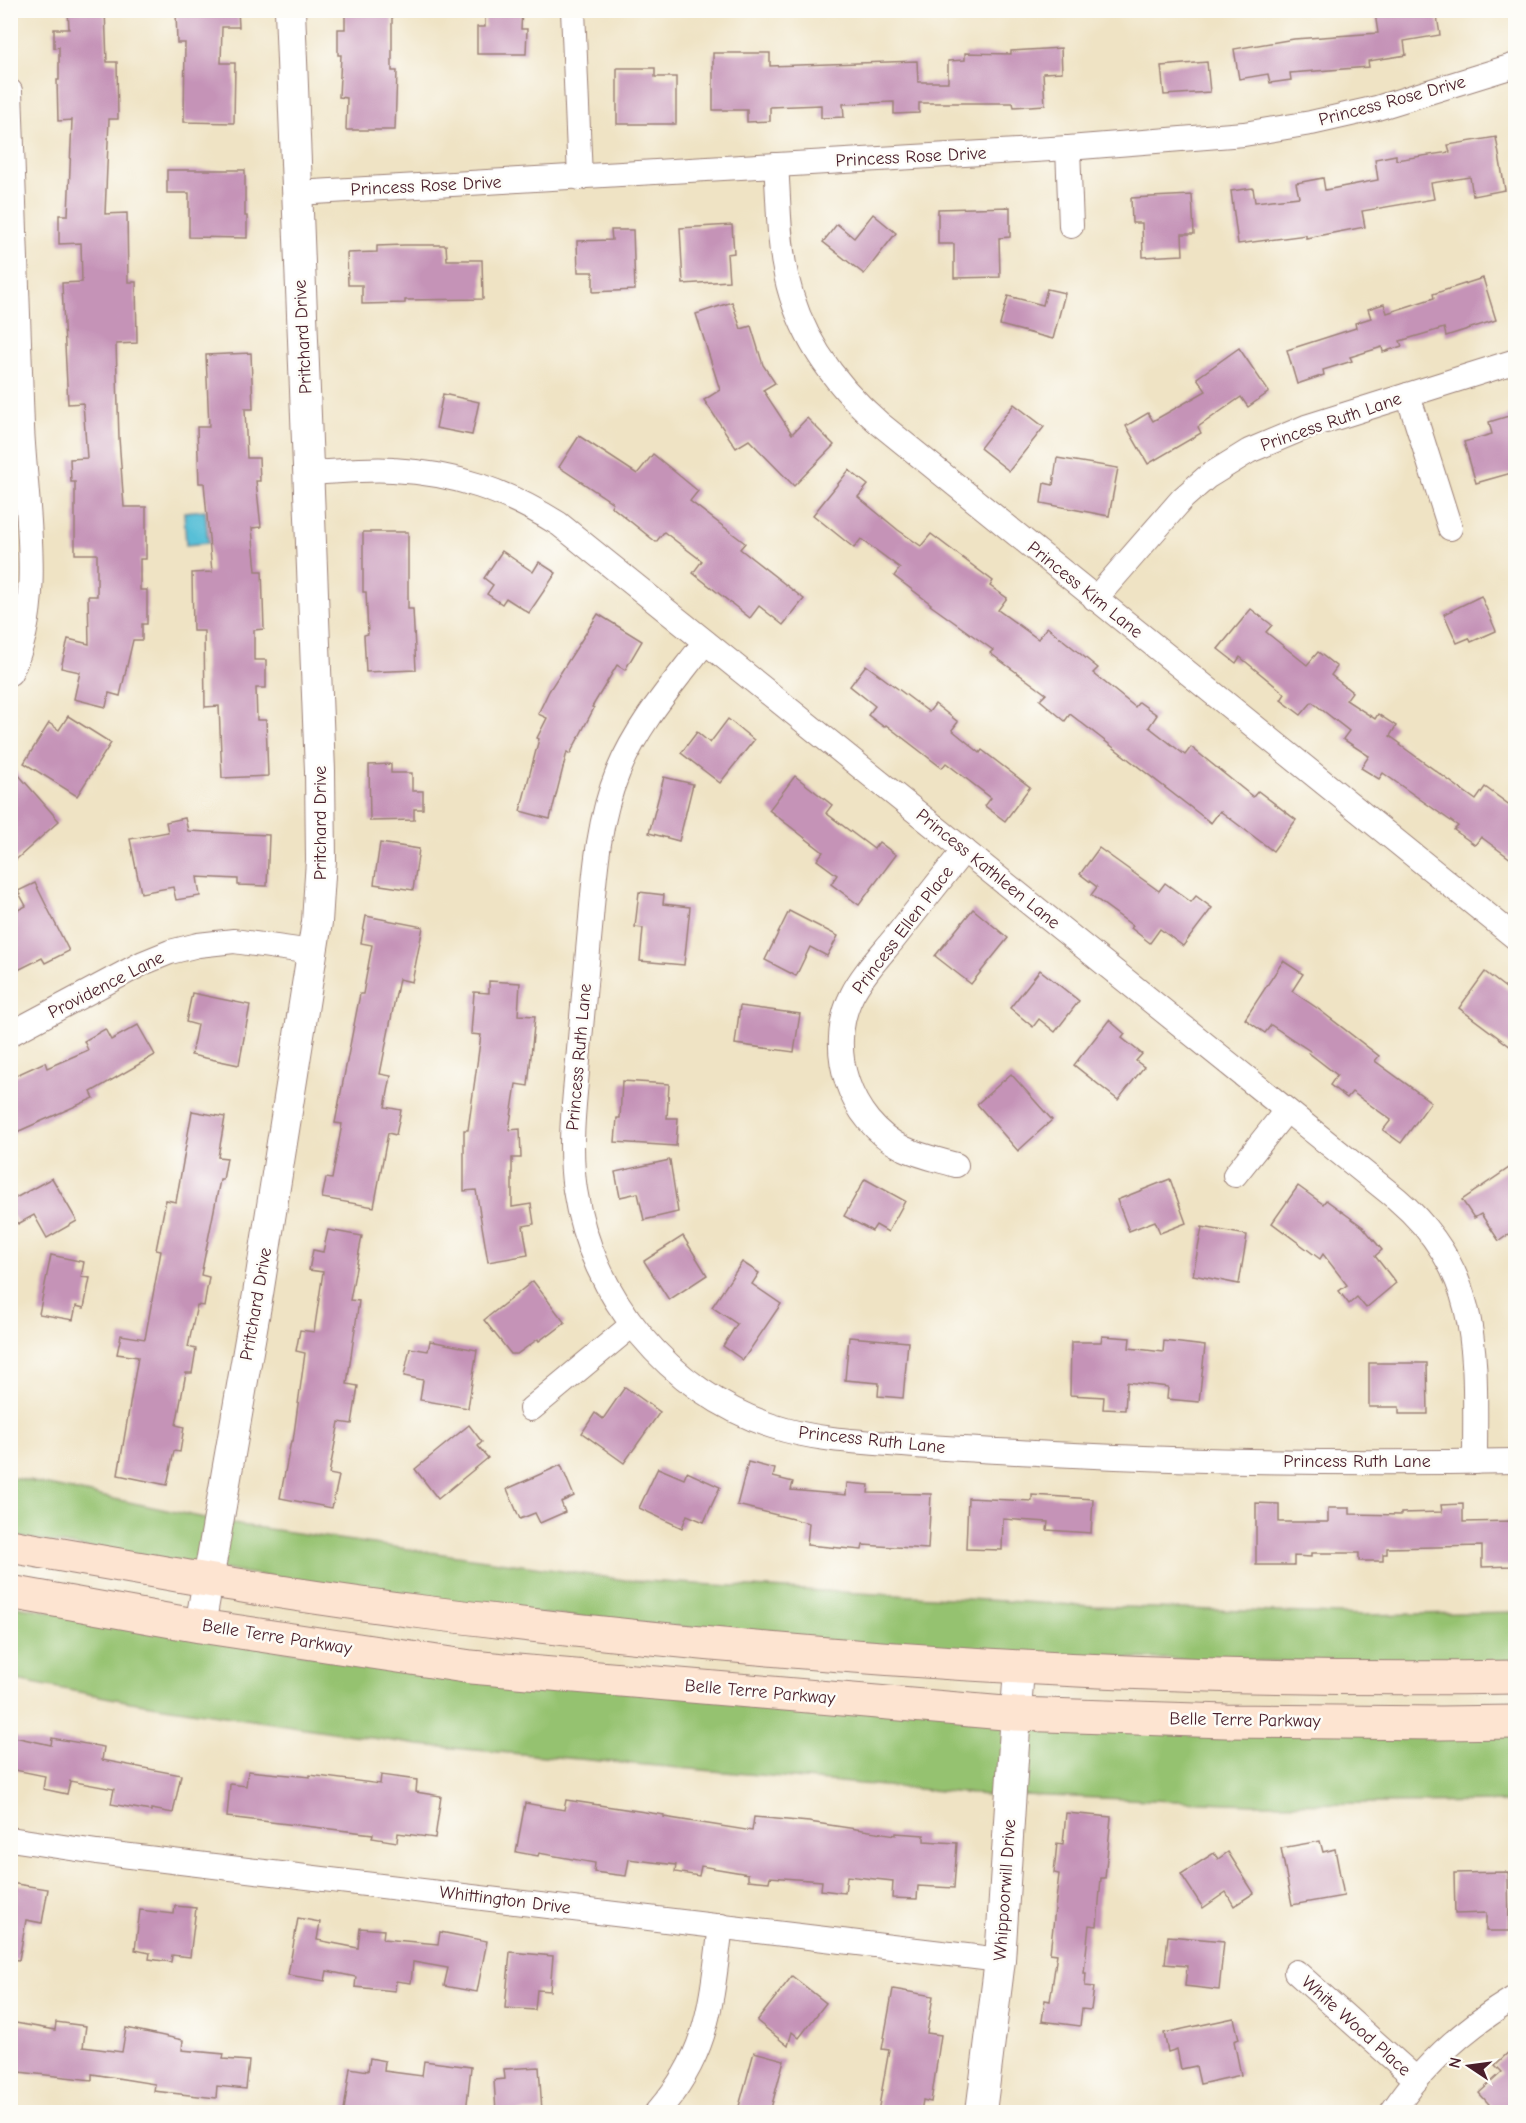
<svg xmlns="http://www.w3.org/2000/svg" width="1526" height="2123" font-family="'Comic Neue',sans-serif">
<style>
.green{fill:#95c270;stroke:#70704e;stroke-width:1.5}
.water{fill:#59bfd7;stroke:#526f81;stroke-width:1.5}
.building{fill:#c593b7}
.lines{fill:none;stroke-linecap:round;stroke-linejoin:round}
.minor-casing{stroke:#9c8178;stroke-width:26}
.tertiary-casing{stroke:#9c8178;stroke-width:32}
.secondary-casing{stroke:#9c8178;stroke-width:35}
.minor{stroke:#fff;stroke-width:24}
.tertiary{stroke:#fff;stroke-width:30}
.secondary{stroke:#fde4d1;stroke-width:33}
.labels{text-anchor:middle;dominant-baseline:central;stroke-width:5;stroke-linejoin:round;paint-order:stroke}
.street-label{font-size:18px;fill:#4a1f2b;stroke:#fdfcf7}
</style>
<rect width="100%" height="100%" fill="#fdfcf7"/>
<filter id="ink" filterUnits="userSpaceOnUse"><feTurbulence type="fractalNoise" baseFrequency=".0167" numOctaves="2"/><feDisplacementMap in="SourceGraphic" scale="12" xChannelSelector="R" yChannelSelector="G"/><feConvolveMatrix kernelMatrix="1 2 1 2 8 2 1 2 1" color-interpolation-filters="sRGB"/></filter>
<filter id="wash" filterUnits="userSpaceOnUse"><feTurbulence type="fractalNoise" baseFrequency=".008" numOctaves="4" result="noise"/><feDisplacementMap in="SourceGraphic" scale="24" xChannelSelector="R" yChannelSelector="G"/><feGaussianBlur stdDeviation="1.35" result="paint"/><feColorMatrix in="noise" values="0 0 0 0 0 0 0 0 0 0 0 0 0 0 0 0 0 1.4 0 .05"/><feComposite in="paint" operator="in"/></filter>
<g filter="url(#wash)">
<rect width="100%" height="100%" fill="#efe3c4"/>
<!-- green -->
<g class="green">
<path d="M10 1477 233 1524 625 1580 1093 1606 1366 1615 1515 1612V1666L975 1655 449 1605 11 1536Z"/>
<path d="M10 1605 327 1657 1515 1732V1802L1254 1804 1023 1795 998 1796 419 1745 131 1702 11 1679Z"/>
</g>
<!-- water -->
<path class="water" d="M205 510 208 543 186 545 184 512Z"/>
<g id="blocks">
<!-- building -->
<g class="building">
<path d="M68 10H105L107 62H117L118 119H109L105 214 127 213 128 282H136L137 343 116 344 119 438 124 507H146V559H140V590H147V624H142V640H133L120 696 109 693 106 707 74 699 80 672 61 668 68 639 89 644 88 596H97V554H75V482H71L70 459 87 458 83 403 68 404 63 306 62 283 82 282 81 243 59 244V215H68L72 120 58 121 57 80H59V47L54 48V29H69Z"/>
<path d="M176 10H238L239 27H222L221 63H235L234 123 184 122 185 43H177Z"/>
<path d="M345 10H392V71H397L395 130H346L347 98 339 97 341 55H338V29H345Z"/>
<path d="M485 10H522L521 29H527L526 54H477V27H485Z"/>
<path d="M1390 10H1436L1440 35 1404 41 1406 55 1368 61 1369 67 1290 73 1291 80 1270 83 1268 74 1239 79 1234 49 1294 39 1378 33 1375 13Z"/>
<path d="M1061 48 1062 72 1043 73 1045 105 1014 107 1013 103H919V113L894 114V102L843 104 844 117 821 118V105L770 107V121L747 122V110H713V53H770V66L917 61 918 82H948V61L965 60V53L1011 54V51Z"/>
<path d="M1207 62 1210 92 1164 95 1161 66Z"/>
<path d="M617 68H655V77H676V124H617Z"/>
<path d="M1496 137 1505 190 1473 196 1470 177 1431 183 1434 199 1362 211 1365 227 1306 238V235L1238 244 1231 191 1253 188 1255 202 1299 197 1296 183 1323 178 1325 190 1378 180 1375 159 1396 155V160L1450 152 1448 145Z"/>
<path d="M167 170H245V216H247V238L189 237V193H167Z"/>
<path d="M1192 195 1194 234H1182L1183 255 1143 257 1142 223H1132L1131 198Z"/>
<path d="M1010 207V237L999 238 1000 277 954 278V244H938V209Z"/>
<path d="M873 214 896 233 864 274 823 242 837 224 854 238Z"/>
<path d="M732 225 734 253 727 254 729 281 683 284 680 228Z"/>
<path d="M611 230H633L635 290 593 292V272H578L577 241 612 240Z"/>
<path d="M404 245H446L447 260H482L483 299 405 300V303L362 304V285H348L347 253 377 252V246Z"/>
<path d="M1483 278 1496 320 1446 336 1444 328 1400 341 1402 346 1383 352 1382 347 1350 357 1352 361 1323 370 1324 375 1297 384 1287 350 1356 328 1355 323 1371 318 1368 309 1384 304 1387 313 1434 298 1433 294Z"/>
<path d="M1047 289 1065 293 1053 339 1000 325 1008 296 1043 305Z"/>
<path d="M732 302 741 329 751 326 763 365 775 383 763 390 792 434 807 418 834 445 794 486 749 440 736 448 704 400 720 390 696 314Z"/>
<path d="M1239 348 1269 392 1248 407 1241 397 1198 427 1201 433 1148 464 1126 426 1148 413 1153 421 1206 391 1197 378Z"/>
<path d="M251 353 253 409H245L247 458H259L260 481H256L261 527 252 528 256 571H262L264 629 254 630V660H266V688H256L257 720H266L268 776 222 778 219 706 205 707 204 631H193L192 573 212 572 204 483H199L197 427H209L206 355Z"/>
<path d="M443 394 479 402 472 435 436 428Z"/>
<path d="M1014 404 1044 427 1009 471 980 448Z"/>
<path d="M1515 414V472L1476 483 1464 442 1492 434 1489 422Z"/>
<path d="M579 436 637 474 653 454 698 491 690 501 745 543 740 549 804 599 783 625 759 606 750 618 693 573 702 561 664 532 656 542 611 506 613 503 559 467Z"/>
<path d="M1057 458 1118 468 1109 516 1041 503 1044 483 1053 485Z"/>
<path d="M849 470 868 485 858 497 898 530 921 546 931 534 993 581 990 586 1007 598 998 610 1038 639 1047 627 1098 668 1093 673 1135 707 1139 702 1157 715 1149 727 1185 755 1191 747 1253 797 1258 791 1296 820 1273 851 1220 811 1211 823 1070 714 1065 721 1040 700 1046 694 990 653 993 650 930 605 931 604 894 576 900 568 861 539 854 548 813 515Z"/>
<path d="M363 532H408V609H413L416 670 366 672 364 635 368 634 366 592H363Z"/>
<path d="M502 551 533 572 539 562 556 573 529 613 506 598 502 604 487 594 493 585 484 578Z"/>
<path d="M1481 596 1496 631 1471 642 1469 638 1457 643 1444 614Z"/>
<path d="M1251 609 1272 625 1266 632 1307 665 1318 652 1337 667 1331 675 1352 692 1346 700 1375 719 1378 714 1396 726 1390 736 1401 744 1400 745 1476 800 1485 787 1515 809V862L1481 837 1475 845 1454 830 1458 826 1383 773 1379 779 1361 768 1369 756 1343 739 1349 731 1312 702 1301 715 1281 700 1285 694 1240 657 1236 663 1218 649Z"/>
<path d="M598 614 642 641 625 670 617 665 592 707 594 708 570 754 567 752 550 819 520 811 539 739 537 738 547 718 538 714 549 691Z"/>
<path d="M866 665 929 712 935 704 958 722 952 730 980 753 982 750 1030 787 1005 821 985 806 991 798 946 763 942 768 886 725 884 727 868 715 875 706 850 686Z"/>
<path d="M68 716 111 743 77 796 24 763 49 723 59 730Z"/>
<path d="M728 719 754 740 720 783 681 753 697 732 710 743Z"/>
<path d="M391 764V773H412V791H423V809H414V820L370 821 369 765Z"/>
<path d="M10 765 59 821 10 865Z"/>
<path d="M795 776 832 805 826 813 874 849 879 842 896 855 859 905 831 884 837 875 817 860 823 852 769 810Z"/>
<path d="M664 777 693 784 679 841 649 833Z"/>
<path d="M185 818 188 831 269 835 267 886 238 885V879L197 877 200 896 176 900 173 887 141 893 130 839 168 832 166 822Z"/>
<path d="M380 843 419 849 413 890 374 884Z"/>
<path d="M1099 848 1159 891 1165 883 1191 902 1196 896 1212 908 1183 946 1160 929 1150 943 1131 928 1133 926 1091 895 1097 887 1080 874Z"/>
<path d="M35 883 69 951 45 963 42 958 10 974V914L26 906 18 891Z"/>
<path d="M639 892 664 895 663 904 690 907 684 965 640 961 643 928 635 927Z"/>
<path d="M973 909 1008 938 971 984 935 956Z"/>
<path d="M789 911 838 936 827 956 810 947 796 976 765 960Z"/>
<path d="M366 916 423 927 412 982 399 979 380 1074 391 1076 385 1107 401 1110 396 1135 388 1133 374 1207 322 1198 326 1178 332 1179 342 1124 335 1123 360 994H363L372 945 361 943Z"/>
<path d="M1283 961 1303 974 1292 991 1317 1008 1379 1056 1375 1061 1431 1102 1401 1143 1383 1130 1391 1120 1352 1092 1347 1098 1330 1085 1337 1075 1309 1053 1310 1051 1271 1025 1265 1033 1245 1019Z"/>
<path d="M1040 970 1079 1001 1055 1032 1039 1019 1033 1027 1010 1008Z"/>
<path d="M1485 972 1515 995V1050L1459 1008Z"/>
<path d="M489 981 520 983 518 1015 535 1016 528 1086 516 1084 509 1130 520 1129 521 1158H512V1207L531 1204 534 1224 523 1226 528 1255 488 1262 476 1190 464 1191V1130H468L481 1035 471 1034 474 992 489 993Z"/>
<path d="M192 993 250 1005 239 1065 191 1055 197 1025 186 1022Z"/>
<path d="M740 1006 800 1014 794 1052 735 1044Z"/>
<path d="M1109 1020 1125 1034 1122 1038 1142 1054 1136 1061 1144 1067 1118 1100 1074 1065Z"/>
<path d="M138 1025 155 1055 91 1092 94 1098 10 1135V1078L45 1062 47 1068 88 1050 84 1041 105 1029 111 1040Z"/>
<path d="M1011 1074 1052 1120 1018 1151 977 1104Z"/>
<path d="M622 1081 669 1084 667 1118H678L676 1146 615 1142 617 1118H620Z"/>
<path d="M192 1111 225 1117 218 1157 227 1158 223 1180H220L201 1275 209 1277 204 1306 197 1305 188 1347 196 1349 192 1373H186L176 1425 184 1427 180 1452 174 1451 167 1485 118 1475 138 1357 117 1354 121 1335 145 1339 161 1251 156 1250 166 1200 176 1202Z"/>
<path d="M670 1160 678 1212 644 1220 638 1193 620 1197 615 1172Z"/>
<path d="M1515 1164V1230L1499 1241 1481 1214 1474 1218 1462 1200Z"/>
<path d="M52 1178 77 1221 47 1238 34 1215 18 1224 10 1211V1201Z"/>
<path d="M865 1179 905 1201 888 1232 876 1225 872 1231 844 1216Z"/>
<path d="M1170 1179 1186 1223 1160 1233 1155 1221 1129 1231 1117 1200Z"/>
<path d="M1298 1186 1323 1204 1326 1200 1363 1227 1382 1250 1375 1256 1396 1283 1366 1308 1357 1297 1349 1304 1339 1291 1347 1285 1323 1254 1320 1259 1272 1223Z"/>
<path d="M1202 1227 1247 1235 1239 1284 1193 1275Z"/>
<path d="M328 1230 362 1236 350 1300 359 1301 347 1384 358 1386 352 1424 339 1422 329 1474 339 1476 332 1508 280 1498 291 1441H293L305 1353 296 1351 300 1330 314 1332 323 1272 309 1270 313 1250 323 1252Z"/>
<path d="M683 1236 707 1275 669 1300 644 1261Z"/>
<path d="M51 1255 84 1262 81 1277 90 1278 84 1308 76 1306 73 1320 39 1314Z"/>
<path d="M742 1262 759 1273 752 1284 781 1304 743 1360 723 1346 737 1324 712 1307Z"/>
<path d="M533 1281 565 1323 548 1336 547 1335 539 1341 538 1339 517 1354H511L484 1320Z"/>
<path d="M1102 1336 1130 1338 1129 1348 1163 1352 1164 1341 1205 1346 1199 1402 1167 1399 1168 1387 1127 1382 1125 1410 1103 1409 1104 1397 1070 1395 1071 1342H1101Z"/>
<path d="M849 1337 908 1342 903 1398 878 1396 879 1383 845 1380Z"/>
<path d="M430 1341 477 1350 468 1408 420 1400 423 1380 404 1376 410 1348 428 1351Z"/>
<path d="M1369 1363H1427L1428 1414H1399V1407H1369Z"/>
<path d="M625 1387 660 1412 624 1463 582 1433 595 1413 603 1419Z"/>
<path d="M469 1425 482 1442 478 1446 488 1458 438 1499 415 1469Z"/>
<path d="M748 1462 775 1469 773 1477 793 1482 791 1490 846 1495 847 1483 869 1485 868 1493 931 1494 928 1549 863 1545 862 1550 807 1545 809 1523 737 1505Z"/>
<path d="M561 1465 574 1496 561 1502 565 1512 540 1523 535 1513 520 1519 507 1489Z"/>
<path d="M658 1468 684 1479 687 1472 720 1487 704 1522 687 1515 682 1528 639 1508Z"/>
<path d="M1032 1495 1093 1499 1091 1533 1047 1530 1048 1522 1003 1519 1002 1550 966 1549 968 1498 1032 1501Z"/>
<path d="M1256 1503 1279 1504V1522H1328V1508H1350V1514L1401 1515V1513L1442 1512 1441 1505 1463 1504V1522L1515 1521V1559H1512V1566L1482 1567V1546L1387 1548V1554H1383V1561H1359V1553H1311V1557L1294 1556V1565H1256Z"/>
<path d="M10 1736 51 1745 52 1738 104 1747 102 1760 181 1775 173 1813 151 1809V1811L111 1804 114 1789 70 1781 67 1794 43 1789 45 1776 10 1769Z"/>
<path d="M248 1771 310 1777V1775L380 1784 381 1775 417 1780 416 1792 441 1796 435 1838 398 1833 397 1842 372 1838 373 1834 227 1817 230 1784 246 1786Z"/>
<path d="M566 1800 664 1815V1817L752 1831 754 1817 809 1822 896 1835V1833L924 1835V1841L957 1843 954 1888 918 1886 917 1899 892 1898 893 1881 847 1876 845 1893 821 1890 822 1881 770 1877 769 1882 748 1880V1874L701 1866 699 1876 675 1872 676 1865 629 1859 626 1876 594 1872 595 1863 539 1853 538 1856 516 1852 525 1803 564 1810Z"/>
<path d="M1066 1813 1111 1817 1105 1878H1101L1097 1926 1089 1925 1084 1973H1086L1085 1986 1094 1987 1091 2010 1082 2009 1080 2026 1042 2021 1045 2000 1050 2001 1057 1954 1050 1953 1059 1874 1054 1873 1057 1843 1063 1844Z"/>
<path d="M1320 1841 1323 1852 1335 1849 1344 1896 1292 1905 1281 1848Z"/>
<path d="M1228 1852 1254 1893 1234 1906 1226 1892 1203 1908 1181 1874 1214 1853 1218 1859Z"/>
<path d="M1508 1872 1509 1931H1486V1913L1455 1914 1454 1873Z"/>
<path d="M10 1883 48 1889 42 1923 26 1920 19 1960 10 1959Z"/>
<path d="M175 1906 196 1908 190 1957 172 1955 171 1962 149 1959 150 1953 135 1950 140 1910 174 1914Z"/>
<path d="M298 1918 320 1922 317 1940 358 1948 360 1928 384 1930 383 1939 438 1944 440 1932 487 1941 477 1992 444 1986 448 1968 413 1962 411 1983 396 1981 395 1991 355 1987 356 1977 327 1971 325 1981 288 1975Z"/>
<path d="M1168 1936 1224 1941 1219 1990 1185 1986 1187 1966 1165 1964Z"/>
<path d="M510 1952 553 1956 550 1991 537 1990 535 2010 505 2008Z"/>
<path d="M792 1976 826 2003 799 2038 792 2032 788 2046 757 2021Z"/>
<path d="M893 1989 933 1996 927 2033 941 2035 931 2102 923 2100 921 2112H878L889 2050 882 2049Z"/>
<path d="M1234 2018 1239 2039 1234 2041 1241 2075 1200 2084 1196 2066 1181 2069 1177 2049 1168 2052 1164 2033Z"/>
<path d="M10 2022 55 2030 56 2022 86 2026 83 2047 122 2052 126 2028 183 2040 182 2050 224 2054 223 2059 249 2061 246 2089 217 2086 216 2098 154 2091 155 2084 92 2074V2080L10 2071Z"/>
<path d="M1515 2046V2112H1496L1479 2093 1502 2072 1495 2065Z"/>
<path d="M754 2052 784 2060 770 2112H747L738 2110Z"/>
<path d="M370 2058 385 2061 384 2071 422 2076 424 2061 471 2067 466 2112H358L344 2110 350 2068 368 2071Z"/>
<path d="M539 2067 542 2111 496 2112 494 2080 505 2079 504 2069Z"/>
</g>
</g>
</g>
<g filter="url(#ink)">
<use href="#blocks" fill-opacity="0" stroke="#9c8178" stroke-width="1.5"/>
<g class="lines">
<!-- minor casing -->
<g class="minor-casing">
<g id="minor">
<path d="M573 10 580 178"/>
<path d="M10 91C14 203 18 315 22 427 25 500 46 607 10 673"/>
<path d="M1068 148 1071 226"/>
<path d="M776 165C779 201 778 239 786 275 799 335 833 383 879 423L1516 938"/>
<path d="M297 193 1068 148 1244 134 1311 123 1377 108 1516 65"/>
<path d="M1408 395 1450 528"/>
<path d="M310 473C337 472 366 468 393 470 455 473 506 491 559 524L1397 1199C1484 1274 1475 1357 1475 1462"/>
<path d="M1095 599 1183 498 1207 477 1249 451 1306 427 1516 361"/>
<path d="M705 642C674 683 638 723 618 772 599 818 595 869 591 918 587 962 583 1006 579 1050 575 1096 568 1143 575 1190 591 1296 669 1392 772 1426 814 1440 859 1442 903 1445 953 1449 1002 1451 1052 1454 1206 1462 1361 1464 1516 1461"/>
<path d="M10 1034 143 963 170 952 198 945 234 941 312 952"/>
<path d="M956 1165C939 1160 920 1156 903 1148 849 1121 825 1049 852 995 862 975 879 957 893 940 917 910 940 880 964 850"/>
<path d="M1235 1175 1286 1111"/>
<path d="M531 1409 632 1325"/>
<path d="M10 1839 97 1852 1000 1960"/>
<path d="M1296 1972 1416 2079"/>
<path d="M657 2112C710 2053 711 2001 721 1926"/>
<path d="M1392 2112C1424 2064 1466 2027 1516 1997"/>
</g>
</g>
<!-- tertiary casing -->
<g class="tertiary-casing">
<g id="tertiary">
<path d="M200 1626 258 1294 317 922 321 860 320 771 290 10"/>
<path d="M981 2112 1000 1960 1019 1667"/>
</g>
</g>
<!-- secondary casing -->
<g class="secondary-casing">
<g id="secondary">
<path d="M10 1546C148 1570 285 1595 423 1612 785 1658 1151 1683 1516 1677"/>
<path d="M10 1592 200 1626 471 1667 1016 1714 1226 1721 1440 1723 1516 1722"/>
</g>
</g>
<!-- minor -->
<use href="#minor" class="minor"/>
<!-- tertiary -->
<use href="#tertiary" class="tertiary"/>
<!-- secondary -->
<use href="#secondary" class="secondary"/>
</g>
</g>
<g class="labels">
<!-- street labels -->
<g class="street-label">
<text transform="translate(1392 101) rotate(-15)">Princess Rose Drive</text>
<text transform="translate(911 157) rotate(-3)">Princess Rose Drive</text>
<text transform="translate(426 186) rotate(-3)">Princess Rose Drive</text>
<text transform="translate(303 337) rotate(-93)">Pritchard Drive</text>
<text transform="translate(1331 422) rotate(-19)">Princess Ruth Lane</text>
<text transform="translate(1085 590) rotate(39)">Princess Kim Lane</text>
<text transform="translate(320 823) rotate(-90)">Pritchard Drive</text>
<text transform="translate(988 869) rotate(39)">Princess Kathleen Lane</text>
<text transform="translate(903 930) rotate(-53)">Princess Ellen Place</text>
<text transform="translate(106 985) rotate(-27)">Providence Lane</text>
<text transform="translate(579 1057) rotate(-85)">Princess Ruth Lane</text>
<text transform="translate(256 1304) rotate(-80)">Pritchard Drive</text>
<text transform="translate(872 1440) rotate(6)">Princess Ruth Lane</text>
<text x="1357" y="1461">Princess Ruth Lane</text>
<text transform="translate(277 1637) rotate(9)">Belle Terre Parkway</text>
<text transform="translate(760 1692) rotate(5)">Belle Terre Parkway</text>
<text transform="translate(1245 1720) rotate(1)">Belle Terre Parkway</text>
<text transform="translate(1005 1890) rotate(-86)">Whippoorwill Drive</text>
<text transform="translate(505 1900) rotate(7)">Whittington Drive</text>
<text transform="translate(1356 2026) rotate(42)">White Wood Place</text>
</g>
</g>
<!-- margin -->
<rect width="1526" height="2123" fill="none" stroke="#fdfcf7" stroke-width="36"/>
<!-- north arrow -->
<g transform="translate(1469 2066) rotate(283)" stroke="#fdfcf7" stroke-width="4.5" paint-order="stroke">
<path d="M0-4.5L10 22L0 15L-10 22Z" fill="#4a1f2b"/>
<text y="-9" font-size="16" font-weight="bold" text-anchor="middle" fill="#4a1f2b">N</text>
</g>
</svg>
